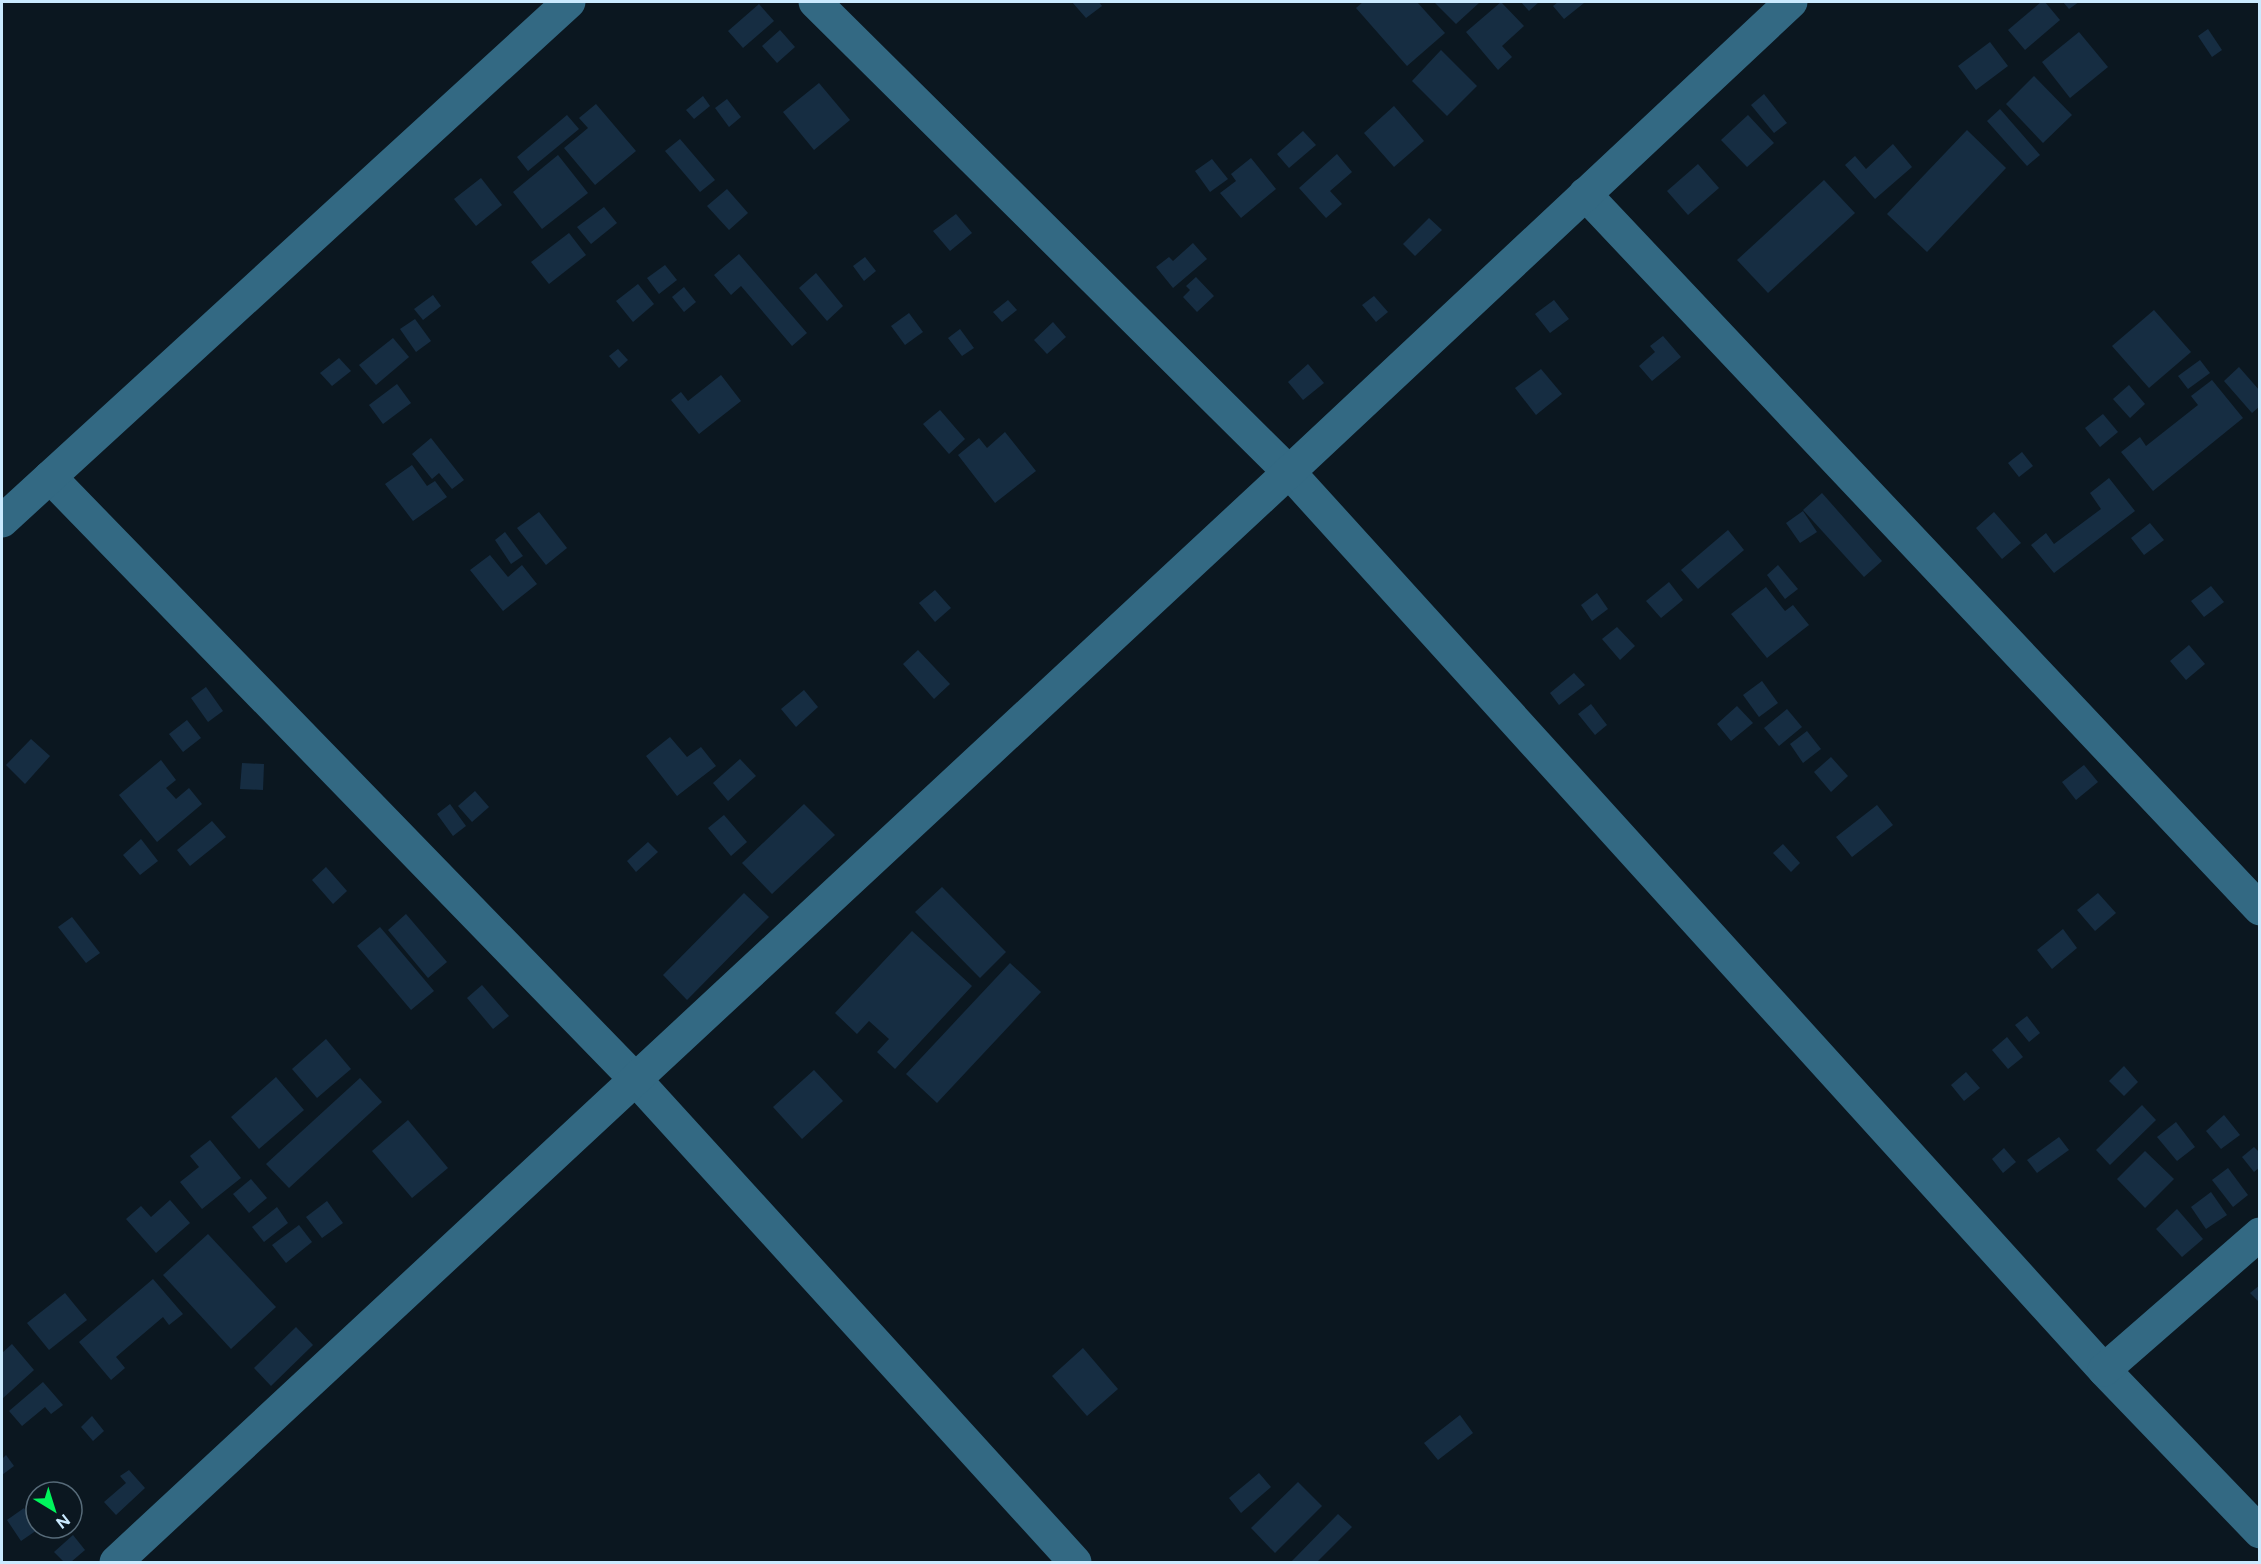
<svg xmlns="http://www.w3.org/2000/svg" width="2261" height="1564" font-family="Figtree,sans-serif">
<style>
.building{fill:#162d42}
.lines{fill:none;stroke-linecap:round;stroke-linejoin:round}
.minor{stroke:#336983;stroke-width:33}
</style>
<rect width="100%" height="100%" fill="#0b1720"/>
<!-- building -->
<g class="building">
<path d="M1072 2H1099L1102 6 1086 18Z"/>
<path d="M1363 2H1417L1445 33 1407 66 1356 8Z"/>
<path d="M1434 2H1480L1456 24Z"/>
<path d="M1501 2 1524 26 1502 46 1512 57 1498 70 1466 32Z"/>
<path d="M1521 2H1539L1529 11Z"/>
<path d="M1558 2H1583L1584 3 1564 19 1553 6Z"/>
<path d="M2041 2H2045L2060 20 2025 50 2008 30Z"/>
<path d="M2063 2H2079L2069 9Z"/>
<path d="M759 4 774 21 743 48 728 31Z"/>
<path d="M2208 29 2222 50 2212 57 2198 36Z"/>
<path d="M780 30 795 47 777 63 762 46Z"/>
<path d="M2079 32 2108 67 2070 98 2042 62Z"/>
<path d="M1990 42 2008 66 1976 90 1958 66Z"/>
<path d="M1441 50 1477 86 1447 116 1412 81Z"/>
<path d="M2034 76 2072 115 2043 143 2006 104Z"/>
<path d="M819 83 850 120 814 150 783 112Z"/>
<path d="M1764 94 1787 123 1774 133 1751 105Z"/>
<path d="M703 96 710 106 694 119 686 110Z"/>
<path d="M727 99 741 117 729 127 715 108Z"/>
<path d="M596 104 636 151 595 185 564 148 588 128 579 118Z"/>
<path d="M1394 106 1424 141 1394 167 1364 133Z"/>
<path d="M2000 109 2040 155 2027 166 1987 121Z"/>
<path d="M567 115 579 129 528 171 517 157Z"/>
<path d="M1748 115 1774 143 1747 167 1721 140Z"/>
<path d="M1967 130 2006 168 1927 252 1887 214Z"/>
<path d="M1303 131 1316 145 1289 168 1277 154Z"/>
<path d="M680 139 715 180 700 192 665 151Z"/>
<path d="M1893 144 1912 167 1875 199 1845 165 1855 156 1866 169Z"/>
<path d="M1337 154 1352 172 1330 191 1342 204 1326 218 1299 188Z"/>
<path d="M558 155 588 193 542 229 513 192Z"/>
<path d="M1251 158 1276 189 1241 218 1220 193 1236 181 1231 174Z"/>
<path d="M1212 159 1228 179 1210 192 1195 171Z"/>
<path d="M1698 164 1719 188 1688 215 1667 191Z"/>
<path d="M481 178 502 205 476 226 454 199Z"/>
<path d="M1824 180 1855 213 1768 293 1737 260Z"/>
<path d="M727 189 748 213 729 230 707 206Z"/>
<path d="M604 207 617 223 591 244 577 227Z"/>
<path d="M956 214 972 233 950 251 933 231Z"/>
<path d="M1429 218 1442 230 1415 256 1403 244Z"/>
<path d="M569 233 586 255 549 284 531 262Z"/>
<path d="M1193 243 1207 259 1173 288 1156 267 1169 257 1173 261Z"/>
<path d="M739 254 807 333 792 346 741 286 731 295 714 275Z"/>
<path d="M865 257 876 271 864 281 853 266Z"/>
<path d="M665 265 677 280 659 294 647 278Z"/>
<path d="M816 273 843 306 827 321 799 288Z"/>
<path d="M1196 277 1214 296 1197 312 1183 297 1190 290 1186 286Z"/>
<path d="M638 284 654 304 633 322 616 301Z"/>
<path d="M684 287 696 302 684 312 672 297Z"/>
<path d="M433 295 441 306 423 320 414 309Z"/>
<path d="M1374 296 1388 312 1376 322 1362 305Z"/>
<path d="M1008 300 1017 310 1002 322 993 312Z"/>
<path d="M1554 300 1569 319 1550 333 1535 314Z"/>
<path d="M2154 310 2191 352 2149 388 2112 346Z"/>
<path d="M909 313 923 332 905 345 891 326Z"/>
<path d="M415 319 431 341 416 352 400 329Z"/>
<path d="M1053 322 1066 337 1047 354 1034 340Z"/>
<path d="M960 329 974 348 962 356 948 338Z"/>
<path d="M1663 336 1681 357 1652 381 1639 366 1655 352 1650 346Z"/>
<path d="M393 338 409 357 376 385 359 365Z"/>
<path d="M618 349 628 360 619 368 609 356Z"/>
<path d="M339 358 351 371 332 386 320 373Z"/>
<path d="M2200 360 2210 373 2188 389 2178 376Z"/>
<path d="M1308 364 1324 383 1303 400 1288 382Z"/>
<path d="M2239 367 2260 391V406L2252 413 2224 381Z"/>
<path d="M1541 369 1562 394 1536 415 1515 388Z"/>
<path d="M721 375 741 401 699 434 671 400 681 392 688 401Z"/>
<path d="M2212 380 2243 418 2153 491 2121 452 2140 437 2146 446 2198 405 2191 396Z"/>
<path d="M397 384 411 403 383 424 369 405Z"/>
<path d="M2129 385 2145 404 2130 418 2113 399Z"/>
<path d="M940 410 965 439 949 454 923 424Z"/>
<path d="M2103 414 2118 432 2100 447 2085 428Z"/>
<path d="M1005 432 1036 471 995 503 958 455 979 438 987 448Z"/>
<path d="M431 438 464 480 452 489 439 473 432 479 412 454Z"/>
<path d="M2022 452 2033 466 2019 477 2008 463Z"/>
<path d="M412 465 427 486 435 481 447 497 413 521 385 484Z"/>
<path d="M2109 478 2135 511 2054 573 2031 545 2046 533 2054 544 2101 509 2090 493Z"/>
<path d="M1822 493 1882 561 1864 577 1803 510Z"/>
<path d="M1803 511 1817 532 1800 543 1786 523Z"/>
<path d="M539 512 567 548 546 565 517 528Z"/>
<path d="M1994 512 2021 543 2002 559 1976 528Z"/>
<path d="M2150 523 2164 540 2144 555 2131 538Z"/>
<path d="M1728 530 1744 550 1698 589 1681 570Z"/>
<path d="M505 532 523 556 511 564 495 540Z"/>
<path d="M490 555 508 577 522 565 537 584 503 611 470 570Z"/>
<path d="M1778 565 1798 589 1785 599 1767 575Z"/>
<path d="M1669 582 1683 600 1661 618 1646 601Z"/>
<path d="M2211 586 2224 602 2204 617 2191 601Z"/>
<path d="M1766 587 1785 611 1793 605 1809 625 1767 658 1731 614Z"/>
<path d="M935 590 951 608 935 622 919 603Z"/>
<path d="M1597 593 1608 609 1592 621 1581 605Z"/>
<path d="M1617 627 1635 646 1620 660 1602 639Z"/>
<path d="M2189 645 2205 664 2186 680 2170 661Z"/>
<path d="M918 650 950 684 934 699 903 664Z"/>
<path d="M1574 673 1585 685 1559 705 1550 693Z"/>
<path d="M1762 681 1778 703 1759 717 1743 695Z"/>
<path d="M206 687 223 711 208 722 191 698Z"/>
<path d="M804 690 818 707 796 727 781 709Z"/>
<path d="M1591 704 1607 725 1595 735 1578 714Z"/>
<path d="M1737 706 1753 723 1731 741 1717 724Z"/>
<path d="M1787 709 1802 727 1779 746 1764 728Z"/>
<path d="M187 720 201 738 183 752 169 734Z"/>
<path d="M1807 731 1821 749 1803 763 1790 744Z"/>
<path d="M670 737 687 757 701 747 716 766 677 796 646 756Z"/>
<path d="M31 739 50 756 25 784 6 765Z"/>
<path d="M1831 757 1848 776 1831 792 1814 772Z"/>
<path d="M740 759 756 776 728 801 713 783Z"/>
<path d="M161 760 176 780 166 788 176 799 189 788 202 804 157 842 119 795Z"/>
<path d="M242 763 264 764 263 790 240 789Z"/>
<path d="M2084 765 2098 782 2076 800 2062 782Z"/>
<path d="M475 791 489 807 472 822 458 806Z"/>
<path d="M450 804 466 826 453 836 437 814Z"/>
<path d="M804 804 835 835 772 894 742 863Z"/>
<path d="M1877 805 1893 825 1852 857 1836 837Z"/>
<path d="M724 815 747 842 731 856 708 828Z"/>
<path d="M212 821 226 837 190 866 177 850Z"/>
<path d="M141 839 158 861 140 875 123 855Z"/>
<path d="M648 842 658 852 636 872 627 861Z"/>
<path d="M1783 844 1800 863 1791 872 1773 853Z"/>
<path d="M326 867 347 891 333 904 312 880Z"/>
<path d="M942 887 1006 952 980 978 915 912Z"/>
<path d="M744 893 769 917 687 1000 663 975Z"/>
<path d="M2098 893 2116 913 2095 931 2077 910Z"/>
<path d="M406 914 447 962 428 978 388 930Z"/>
<path d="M72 917 100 953 86 963 58 927Z"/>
<path d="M380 927 434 991 411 1010 357 946Z"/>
<path d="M2063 929 2077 948 2052 969 2037 950Z"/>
<path d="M912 931 972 986 895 1069 877 1052 889 1039 869 1021 857 1034 835 1013Z"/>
<path d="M1010 963 1041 992 937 1103 906 1074Z"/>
<path d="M482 985 509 1016 493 1029 467 998Z"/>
<path d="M2027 1016 2040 1033 2029 1042 2015 1025Z"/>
<path d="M2007 1037 2023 1057 2008 1069 1992 1050Z"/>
<path d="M326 1039 351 1069 317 1098 292 1069Z"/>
<path d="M2124 1066 2138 1082 2124 1096 2109 1081Z"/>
<path d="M814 1070 843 1101 802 1139 773 1107Z"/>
<path d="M1966 1072 1980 1088 1964 1101 1951 1085Z"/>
<path d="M276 1077 304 1110 259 1149 231 1117Z"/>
<path d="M360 1078 382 1102 289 1188 266 1164Z"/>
<path d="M2142 1105 2156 1120 2110 1165 2096 1150Z"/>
<path d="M2224 1115 2240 1135 2221 1149 2206 1131Z"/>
<path d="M408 1120 448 1168 412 1198 372 1151Z"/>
<path d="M2176 1122 2195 1147 2177 1161 2157 1137Z"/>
<path d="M2059 1137 2069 1150 2037 1173 2027 1160Z"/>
<path d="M210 1140 241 1178 202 1209 180 1182 199 1167 190 1156Z"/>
<path d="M2254 1147 2260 1153V1167L2254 1172 2242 1157Z"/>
<path d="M2004 1148 2016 1162 2003 1173 1992 1159Z"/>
<path d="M2145 1151 2174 1179 2145 1208 2117 1179Z"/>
<path d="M2228 1168 2248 1195 2233 1207 2212 1180Z"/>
<path d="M251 1179 267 1198 249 1213 233 1194Z"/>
<path d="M2211 1192 2227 1215 2206 1229 2191 1207Z"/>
<path d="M170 1200 190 1223 156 1253 126 1219 141 1206 151 1217Z"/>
<path d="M327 1201 343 1223 322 1238 306 1217Z"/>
<path d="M277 1207 288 1223 264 1242 252 1227Z"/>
<path d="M2177 1209 2203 1239 2182 1257 2156 1229Z"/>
<path d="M299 1225 312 1242 286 1263 272 1245Z"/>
<path d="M208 1234 276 1307 231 1349 163 1275Z"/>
<path d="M153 1279 183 1314 169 1325 163 1317 116 1357 125 1368 111 1380 79 1342Z"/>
<path d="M2260 1285V1303L2250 1293Z"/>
<path d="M65 1293 87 1320 49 1350 27 1323Z"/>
<path d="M296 1327 313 1345 271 1386 254 1368Z"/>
<path d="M12 1344 34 1370 2 1399V1353Z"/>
<path d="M1083 1348 1118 1389 1087 1416 1052 1376Z"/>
<path d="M43 1382 63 1405 51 1414 45 1407 22 1426 9 1411Z"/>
<path d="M1460 1415 1473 1433 1438 1460 1424 1443Z"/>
<path d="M92 1416 104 1431 93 1441 81 1427Z"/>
<path d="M6 1455 14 1466 2 1475V1459Z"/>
<path d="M129 1470 145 1488 116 1515 104 1502 126 1483 120 1476Z"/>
<path d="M1259 1473 1271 1487 1241 1513 1229 1498Z"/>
<path d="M1298 1482 1322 1506 1275 1553 1251 1528Z"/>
<path d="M24 1508 36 1528H40L21 1541 7 1520Z"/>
<path d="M1338 1514 1352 1527 1317 1562H1291Z"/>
<path d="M73 1535 85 1550 71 1562H64L54 1552Z"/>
</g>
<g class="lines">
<!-- minor -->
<g class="minor">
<path d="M815 2 1289 472 2104 1370 2260 1532"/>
<path d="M1585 194 2260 909"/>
<path d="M50 477 636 1080 1075 1562"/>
<path d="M2 521 569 2"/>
<path d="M2104 1370 2260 1234"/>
<path d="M116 1562 1289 472 1791 2"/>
</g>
</g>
<!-- border -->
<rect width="2261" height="1564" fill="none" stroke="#caeaff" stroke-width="6"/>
<!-- north arrow -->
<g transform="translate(54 1510) rotate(142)"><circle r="28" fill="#0b1720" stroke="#576b79" stroke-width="1.5"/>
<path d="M0-4.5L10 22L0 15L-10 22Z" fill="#00f55c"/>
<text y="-9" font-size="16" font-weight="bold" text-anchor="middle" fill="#caeaff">N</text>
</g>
</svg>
